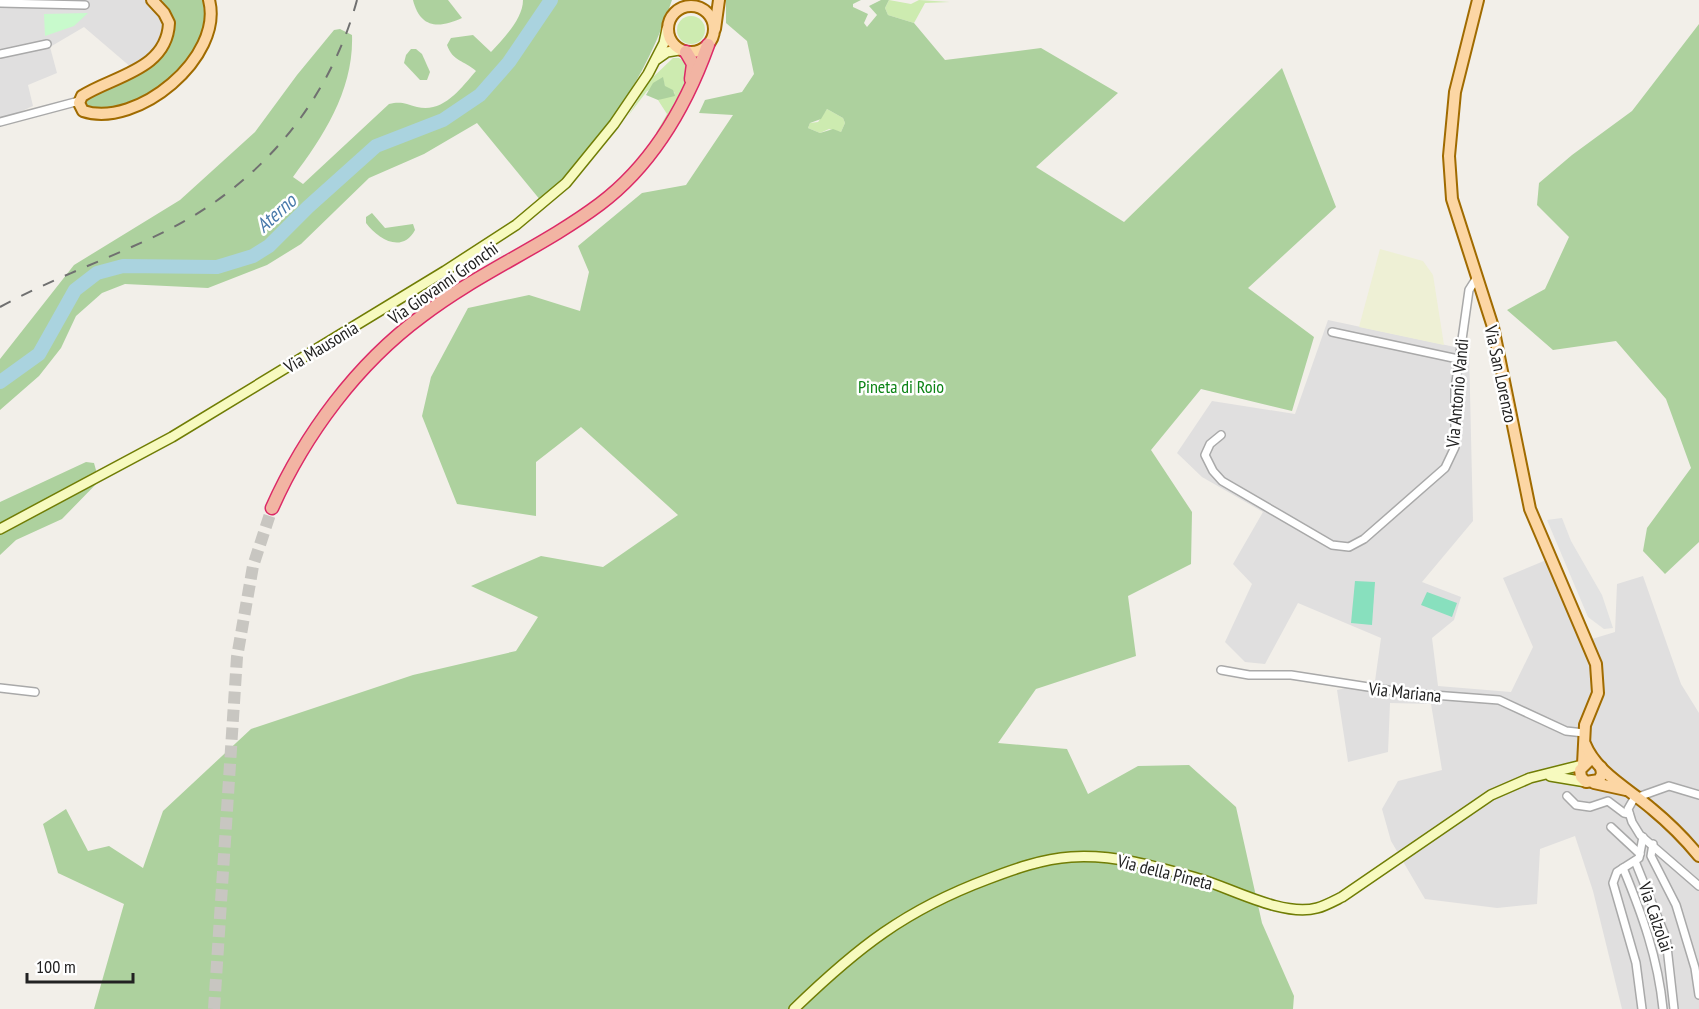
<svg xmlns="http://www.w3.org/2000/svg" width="1699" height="1009" font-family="'PT Sans Narrow',sans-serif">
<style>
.residential{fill:#e0dfdf}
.farmland{fill:#eef0d5}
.grass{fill:#cdebb0}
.forest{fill:#add19e;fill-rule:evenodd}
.park{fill:#c8facc}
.pitch{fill:#88e0be}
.parking{fill:#e2e2e2}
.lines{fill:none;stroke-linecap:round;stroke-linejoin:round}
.river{stroke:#aad3df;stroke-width:14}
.trunk-tunnel{stroke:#c8c6c1;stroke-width:12;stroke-dasharray:12 6;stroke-linecap:butt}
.minor-casing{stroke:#a9a9a9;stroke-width:10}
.secondary-casing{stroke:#707d05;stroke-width:12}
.primary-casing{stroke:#a06b00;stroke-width:14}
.trunk-casing{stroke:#dc2a67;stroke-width:15}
.minor{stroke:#fff;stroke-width:7}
.secondary{stroke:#f7fabf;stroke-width:9}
.primary{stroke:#fcd6a4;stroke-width:10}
.trunk{stroke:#f2b4a3;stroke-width:12}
.rail{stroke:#707070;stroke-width:2;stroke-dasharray:12 12;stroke-linecap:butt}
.labels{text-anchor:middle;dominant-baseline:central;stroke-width:5;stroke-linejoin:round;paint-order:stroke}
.street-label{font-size:18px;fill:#222;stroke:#fff}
.park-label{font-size:18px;fill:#0c8416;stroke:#fff}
.water-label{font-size:20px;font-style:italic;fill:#4a7aab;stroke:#fff}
</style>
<rect width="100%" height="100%" fill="#f2efe9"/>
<!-- residential -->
<g class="residential">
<path d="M0 0H162L169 11 173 22 139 74 84 27 50 47 57 73 28 85 33 106 0 121Z"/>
<path d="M1328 320 1469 350 1473 521 1422 582 1461 597 1454 620 1432 638 1438 686 1511 692 1533 647 1503 578 1556 556 1592 639 1615 632 1617 584 1643 576 1681 684 1699 713V1009H1622L1593 891 1575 836 1540 849 1537 904 1497 908 1425 899 1391 841 1382 809 1398 781 1442 770 1431 704 1390 703 1388 752 1348 762 1337 690 1375 681 1381 638 1298 603 1265 664 1245 662 1225 642 1252 584 1233 564 1263 512 1202 477 1177 453 1212 401 1295 414Z"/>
</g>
<!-- farmland -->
<path class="farmland" d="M1380 249 1423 261 1433 275 1444 345 1359 327Z"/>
<!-- grass -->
<g class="grass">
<path d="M889 0 911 4 919 0 950 2 925 3 914 23 888 15 885 8Z"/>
<circle cx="691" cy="30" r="14"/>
<path d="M673 58H679L687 63 689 79 664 129 656 133 667 114 658 100 675 93 665 87 664 83 647 91 628 116 650 80Z"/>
<path d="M827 109 843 118 845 123 841 132 829 129 820 133 808 128 810 123 818 122Z"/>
</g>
<!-- forest -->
<g class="forest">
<path d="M162 0H204C215 60 144 112 88 108L84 104C91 90 133 82 147 67 158 55 164 31 171 16Z"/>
<path d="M413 0H448L462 18C438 29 420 28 413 0Z"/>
<path d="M523 0H672C647 76 600 147 541 201L477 123 424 154 369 178 301 244 267 265 208 288 125 284 102 293 76 316 61 348 39 376 0 410V359L74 265 180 200 255 132 297 75 334 30 340 29 352 35C354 89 324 136 293 177L303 184 389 104C401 101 406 104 417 107 444 113 460 89 476 71 464 60 453 62 447 45L451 38 473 35 491 52C503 39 523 19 523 0Z"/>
<path d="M726 0H861L853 4V7L868 14 864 23 867 27 877 15 869 6 881 0H889L885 8 888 15 914 23 945 60 1041 48 1118 93 1036 167 1124 222 1282 68 1336 207 1248 288 1314 337 1292 411 1201 389 1151 450 1192 512 1191 564 1128 596 1136 656 1036 689 998 743 1067 749 1088 794 1138 766 1189 765 1236 807 1262 923 1294 996 1293 1009H94L124 904 58 873 43 824 66 809 88 851 109 846 143 868 163 811 251 729 413 675 516 651 538 617 471 586 541 556 603 567 678 515 581 427 536 462V516L457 504 422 416 431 377 468 308 529 295 580 311 589 272 578 246 642 193 686 185 733 115 699 113 705 100 742 92 754 74 747 41 726 23ZM827 109 843 118 845 123 841 132 833 129 820 133 808 128 810 123 821 119Z"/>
<path d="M1699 24V542L1665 574 1643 551 1647 528 1691 468 1666 399 1616 341 1553 350 1507 310 1545 289 1569 237 1537 205 1539 183 1572 155 1632 111Z"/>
<path d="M411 49H416L422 54 430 72 427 80H420L404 63 406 55Z"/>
<path d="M663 77 665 86 673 90 675 96 658 100 646 95 653 83Z"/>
<path d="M372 213 385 228 413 224 415 230C402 254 378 239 366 223V217Z"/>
<path d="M86 462 94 463 99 481 62 519 16 540 0 555V502Z"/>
</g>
<!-- park -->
<path class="park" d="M88 13 74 26 45 36 44 14Z"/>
<!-- pitch -->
<g class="pitch">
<path d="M1355 581 1375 582 1372 625 1351 623Z"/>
<path d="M1427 592 1457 603 1452 617 1421 605Z"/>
</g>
<!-- parking -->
<path class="parking" d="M1562 518 1571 541 1602 595 1613 628 1604 629 1588 617 1547 520Z"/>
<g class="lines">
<!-- river -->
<path class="river" d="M0 382 39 354 75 290 97 273 123 266 217 267 253 256 269 246 308 207 376 146 443 120 480 95 509 62 551 0"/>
<!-- trunk-tunnel -->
<path class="trunk-tunnel" d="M214 1009 237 657 253 566 272 508"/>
<!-- minor casing -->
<g class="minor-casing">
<g id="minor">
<path d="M0 3 85 5"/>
<path d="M0 54 47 44"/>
<path d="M0 122 79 101"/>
<path d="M1332 332 1458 359"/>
<path d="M1221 435 1210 444 1205 455 1213 471 1222 481 1332 545 1349 547 1364 539 1445 468 1455 447V389L1469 290 1476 279"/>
<path d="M1221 670 1249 675H1291L1407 693 1499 700 1566 731 1584 733"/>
<path d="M0 688 35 692"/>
<path d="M1636 795 1628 809 1632 822 1640 835 1699 886"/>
<path d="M1567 796 1576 805 1590 807 1608 801 1624 813 1629 814"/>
<path d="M1638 797 1669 786 1699 795"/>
<path d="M1611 827 1640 854"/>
<path d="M1653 844 1651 856 1676 905 1695 968 1699 995"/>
<path d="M1635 861 1666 938 1674 1009"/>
<path d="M1623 868C1642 914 1658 958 1663 1009"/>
<path d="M1642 1009 1636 963 1613 883 1617 872 1639 858 1643 837"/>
</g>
</g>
<!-- secondary casing -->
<g class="secondary-casing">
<g id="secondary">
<path d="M657 59 667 52 679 50"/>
<path d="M0 529 172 437 445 271 516 225 566 183 614 124 648 74 664 43 667 29"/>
<path d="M1550 776 1586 782"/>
<path d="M794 1009C857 948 905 910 988 879 1014 869 1042 859 1071 857 1115 854 1158 867 1200 879 1233 889 1283 917 1317 908 1325 906 1334 901 1342 897L1491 795 1530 778 1582 765"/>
</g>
</g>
<!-- primary casing -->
<g class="primary-casing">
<g id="primary">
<path d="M152 0 164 13 169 23C167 70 113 76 82 96L79 103 83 111C137 129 224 57 209 0"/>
<path d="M1478 0 1455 92 1449 156 1452 199 1493 327 1530 509 1596 664 1598 693 1585 725 1583 764"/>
<circle cx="691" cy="29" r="23"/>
<path d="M715 29 719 0"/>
<path d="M1585 744C1597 773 1629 789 1652 809 1669 823 1685 839 1699 856"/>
<path d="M1589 761 1580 770 1581 777 1586 782 1599 780 1602 774 1601 767"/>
<path d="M1594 783 1626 790"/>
</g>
</g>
<!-- trunk casing -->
<g class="trunk-casing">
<g id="trunk">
<path d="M686 52 693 64 691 79"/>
<path d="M272 508C305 434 357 364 422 316 478 273 544 246 600 204 653 164 686 106 708 45"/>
</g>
</g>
<!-- minor -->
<use href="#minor" class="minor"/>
<!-- secondary -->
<use href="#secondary" class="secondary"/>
<!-- primary -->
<use href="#primary" class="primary"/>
<!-- trunk -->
<use href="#trunk" class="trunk"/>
<!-- rail -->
<path class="rail" d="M0 307C55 277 114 257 170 229 262 182 330 100 357 0"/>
</g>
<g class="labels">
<!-- street labels -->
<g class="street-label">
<text transform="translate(443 283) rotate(-35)">Via Giovanni Gronchi</text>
<text transform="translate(321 347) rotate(-31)">Via Mausonia</text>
<text transform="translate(1501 374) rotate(78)">Via San Lorenzo</text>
<text transform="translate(1457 393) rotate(-85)">Via Antonio Vandi</text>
<text transform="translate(1405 692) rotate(6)">Via Mariana</text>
<text transform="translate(1165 872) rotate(14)">Via della Pineta</text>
<text transform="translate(1656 917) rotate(71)">Via Calzolai</text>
</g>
<!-- park labels -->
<g class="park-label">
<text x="901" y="386">Pineta di Roio</text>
</g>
<!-- water labels -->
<g class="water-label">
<text transform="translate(276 213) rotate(-42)">Aterno</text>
</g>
</g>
<!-- scale -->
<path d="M27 973v9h106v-9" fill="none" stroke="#222222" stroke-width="3"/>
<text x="36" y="973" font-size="18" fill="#222222" stroke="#ffffff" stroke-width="4.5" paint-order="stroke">100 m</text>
</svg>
